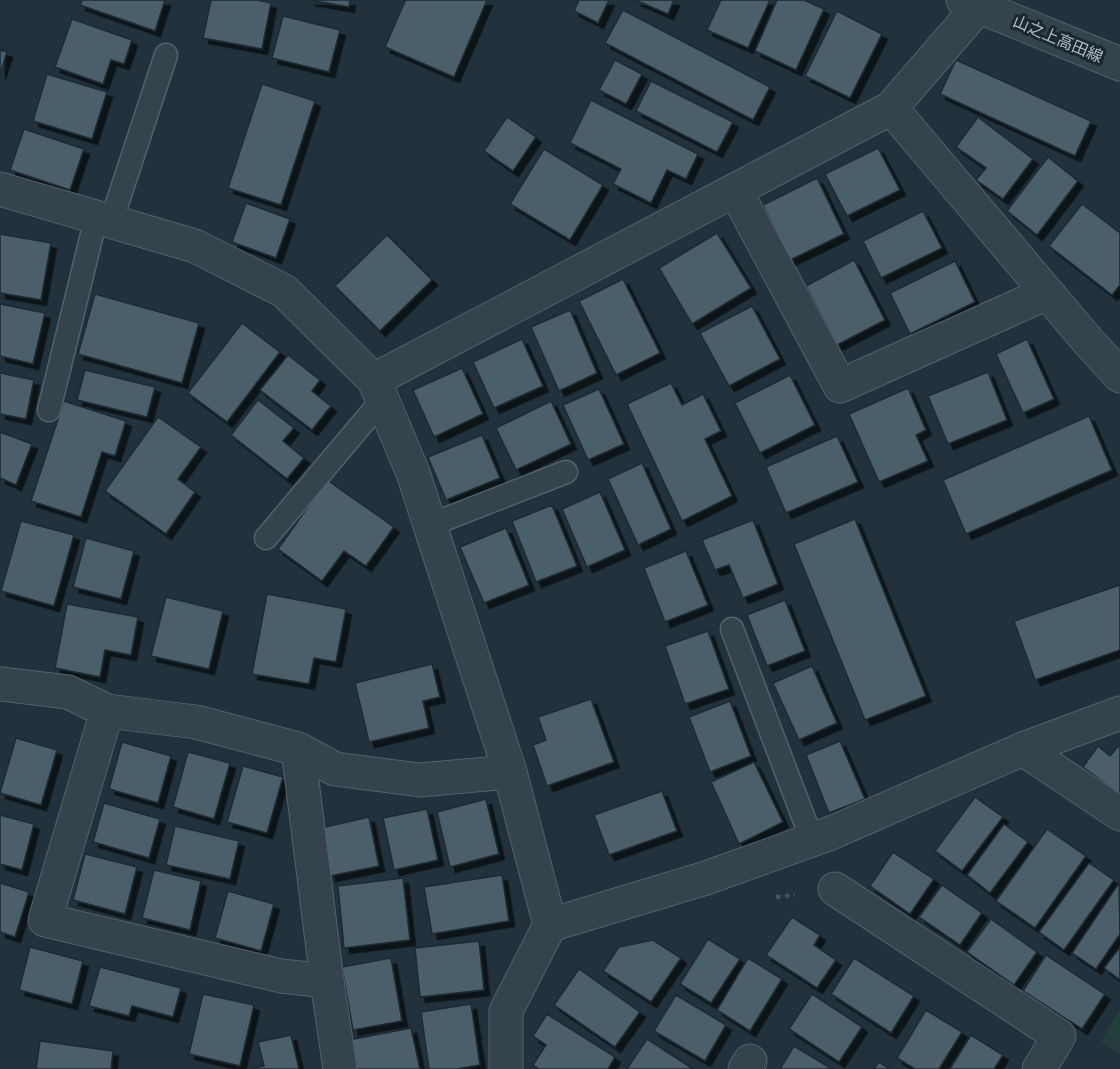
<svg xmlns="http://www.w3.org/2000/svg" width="1120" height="1069" font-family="'Fira Sans','Noto Sans JP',sans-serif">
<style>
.park{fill:#233d3b}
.building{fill:#4c5f6a;stroke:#1d2a33;stroke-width:1.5;filter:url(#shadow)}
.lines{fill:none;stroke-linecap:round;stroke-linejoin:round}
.service-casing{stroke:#54616a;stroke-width:25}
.minor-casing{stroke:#54616a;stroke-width:35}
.tertiary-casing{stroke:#54616a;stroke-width:35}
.path{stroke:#415957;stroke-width:4;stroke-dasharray:4.5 4.5;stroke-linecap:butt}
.service{stroke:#35434c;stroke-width:22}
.minor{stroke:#35434c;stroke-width:33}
.tertiary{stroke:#35434c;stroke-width:33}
.labels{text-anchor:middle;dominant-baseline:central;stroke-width:6;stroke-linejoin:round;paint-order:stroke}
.street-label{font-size:16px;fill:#b1bec8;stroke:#1b2831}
</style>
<defs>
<filter id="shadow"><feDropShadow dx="5.5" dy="5.5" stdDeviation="0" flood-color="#0009"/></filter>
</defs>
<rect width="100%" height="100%" fill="#21323c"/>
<!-- park -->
<path class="park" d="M1120 1010V1054L1101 1042Z"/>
<!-- building -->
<g class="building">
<path d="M82 0H165L155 31 80 5Z"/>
<path d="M211 0H258L271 3 262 49 203 38Z"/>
<path d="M309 0H350L349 7Z"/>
<path d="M403 0H487L454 77 385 47 405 1Z"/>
<path d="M579 0H609L598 23 574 11Z"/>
<path d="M635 0H674L668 14Z"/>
<path d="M721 0H770L748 48 707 30Z"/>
<path d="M777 0H804L824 9 796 70 755 51Z"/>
<path d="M623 10 770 87 753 120 605 43Z"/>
<path d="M837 11 882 34 850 98 805 76Z"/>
<path d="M283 16 340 30 329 72 272 58Z"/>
<path d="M72 19 132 40 124 64 111 60 103 84 55 67Z"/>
<path d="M0 50 7 52 0 74Z"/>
<path d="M615 60 642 74 626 104 599 90Z"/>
<path d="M956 60 1091 121 1075 156 940 94Z"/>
<path d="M47 74 107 92 92 139 33 121Z"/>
<path d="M651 81 733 122 717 152 636 111Z"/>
<path d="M262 84 315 101 281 205 228 188Z"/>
<path d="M591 100 698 154 686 179 667 170 651 203 613 184 621 169 570 143Z"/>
<path d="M507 117 536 137 513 171 484 151Z"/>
<path d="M978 117 1033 159 1003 199 976 180 986 168 956 147Z"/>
<path d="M24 129 84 149 70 190 10 170Z"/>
<path d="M878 148 900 190 847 216 825 174Z"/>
<path d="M544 149 603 185 570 240 510 204Z"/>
<path d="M1048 157 1078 181 1037 235 1007 211Z"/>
<path d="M817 178 844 234 790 260 763 205Z"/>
<path d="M246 203 290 219 276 258 232 242Z"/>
<path d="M1082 204 1120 233V285L1112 295 1049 246Z"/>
<path d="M923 211 942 248 881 278 863 241Z"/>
<path d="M717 233 751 288 692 324 659 268Z"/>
<path d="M0 234 51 243 41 300 0 293Z"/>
<path d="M387 235 432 280 380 331 335 286Z"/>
<path d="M854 260 885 320 837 345 806 286Z"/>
<path d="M955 261 975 302 910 334 890 293Z"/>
<path d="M623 279 660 353 616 375 579 301Z"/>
<path d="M95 294 199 323 182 383 78 354Z"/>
<path d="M0 304 45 313 33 364 0 356Z"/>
<path d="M752 306 780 359 729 386 700 333Z"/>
<path d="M570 310 597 373 559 391 531 327Z"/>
<path d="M242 323 280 352 227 422 188 393Z"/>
<path d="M522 339 543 386 494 408 473 362Z"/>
<path d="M1027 339 1054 399 1023 413 996 354Z"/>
<path d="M288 355 320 380 312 391 331 406 312 430 260 390Z"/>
<path d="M462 368 483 414 434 437 413 390Z"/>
<path d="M85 370 155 387 147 417 77 400Z"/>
<path d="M988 372 1007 420 948 444 928 396Z"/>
<path d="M0 373 34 380 26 419 0 414Z"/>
<path d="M790 375 815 425 760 453 735 403Z"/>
<path d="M671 383 682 405 703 394 721 431 705 439 732 496 682 521 627 404Z"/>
<path d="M908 388 926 430 916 435 928 461 879 482 849 414Z"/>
<path d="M599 389 624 444 588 460 563 405Z"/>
<path d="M258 400 294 428 283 441 304 458 287 479 231 435Z"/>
<path d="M64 401 126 421 115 456 102 452 81 517 31 501Z"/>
<path d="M551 401 571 444 516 470 496 428Z"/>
<path d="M1089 416 1112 470 966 534 943 480Z"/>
<path d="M158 417 201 447 178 479 195 492 166 534 105 491Z"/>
<path d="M0 432 32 444 16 485 0 478Z"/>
<path d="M482 435 500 478 446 500 428 457Z"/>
<path d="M837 436 858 482 786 513 766 467Z"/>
<path d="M642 463 671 529 638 545 608 479Z"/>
<path d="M327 480 394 527 366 566 344 551 322 581 278 549Z"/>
<path d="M600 492 625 550 587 567 562 509Z"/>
<path d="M552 505 577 566 536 582 512 521Z"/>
<path d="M855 519 926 696 865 720 794 544Z"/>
<path d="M753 520 778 584 743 598 729 565 715 570 702 540Z"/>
<path d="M21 521 74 535 54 606 1 591Z"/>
<path d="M506 528 529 585 484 603 460 547Z"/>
<path d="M86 538 134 551 121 599 73 587Z"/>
<path d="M686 551 708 605 665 622 644 568Z"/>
<path d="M1120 585V650L1035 680 1014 621Z"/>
<path d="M267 594 346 609 336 662 314 658 309 684 252 674Z"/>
<path d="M166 597 223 611 209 669 151 656Z"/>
<path d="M785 600 805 651 767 666 747 615Z"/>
<path d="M67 604 138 617 131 655 105 650 100 677 55 668Z"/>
<path d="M708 631 729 689 685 704 665 646Z"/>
<path d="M432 664 440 697 423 701 429 728 369 742 355 683Z"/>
<path d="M812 666 837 723 799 740 773 683Z"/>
<path d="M591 699 614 762 547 786 533 745 546 740 538 717Z"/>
<path d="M730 701 751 756 710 772 689 717Z"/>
<path d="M16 738 57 750 41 805 0 793Z"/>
<path d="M840 741 865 799 829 813 806 755Z"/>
<path d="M122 742 171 756 158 803 109 789Z"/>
<path d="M1120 744V795L1083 767 1098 746 1110 756Z"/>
<path d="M188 752 230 763 214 819 173 807Z"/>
<path d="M754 762 783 822 739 844 711 782Z"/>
<path d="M243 766 283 777 267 833 227 822Z"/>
<path d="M662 791 677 831 609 855 594 815Z"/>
<path d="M975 797 1003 817 962 871 935 851Z"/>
<path d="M486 799 499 854 450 867 437 812Z"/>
<path d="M104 803 160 819 149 858 93 842Z"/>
<path d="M427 809 438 860 394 870 383 818Z"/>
<path d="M0 815 34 824 22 870 0 864Z"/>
<path d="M369 817 379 866 330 876 321 828Z"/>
<path d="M1004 824 1028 842 990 893 967 875Z"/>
<path d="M175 826 239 841 230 879 166 865Z"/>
<path d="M1047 829 1086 856 1035 928 996 901Z"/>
<path d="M893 852 934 879 910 914 870 886Z"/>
<path d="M85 854 137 867 125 914 73 900Z"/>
<path d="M1089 863 1114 880 1064 950 1039 932Z"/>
<path d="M154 870 201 881 190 930 142 918Z"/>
<path d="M502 875 509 921 432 934 424 887Z"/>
<path d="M403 878 410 940 344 948 338 886Z"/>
<path d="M0 883 29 892 15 937 0 932Z"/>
<path d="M1119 883 1120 934 1096 969 1072 953Z"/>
<path d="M942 885 982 913 960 945 919 917Z"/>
<path d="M228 891 274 904 261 951 215 938Z"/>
<path d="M792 917 820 935 814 945 836 960 817 988 766 955Z"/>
<path d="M991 919 1037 952 1014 985 967 952Z"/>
<path d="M708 939 740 959 711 1003 680 984Z"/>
<path d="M653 940 681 958 651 1002 603 971 619 947Z"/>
<path d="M479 941 484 990 420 997 415 948Z"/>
<path d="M30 947 83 961 72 1004 19 990Z"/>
<path d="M1120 947V980L1104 968Z"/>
<path d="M1046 955 1105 994 1082 1029 1023 991Z"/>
<path d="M391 958 402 1021 353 1030 342 967Z"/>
<path d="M748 958 782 979 750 1031 717 1010Z"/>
<path d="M854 958 914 996 891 1033 831 994Z"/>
<path d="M100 967 181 988 173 1017 132 1006 129 1016 89 1006Z"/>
<path d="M579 969 640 1012 615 1047 554 1005Z"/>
<path d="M203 994 254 1005 240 1066 189 1054Z"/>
<path d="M812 994 862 1027 839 1062 789 1029Z"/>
<path d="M676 995 726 1025 705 1061 654 1031Z"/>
<path d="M471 1004 480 1065 456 1069H429L421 1012Z"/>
<path d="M926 1010 962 1032 939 1069H915L897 1058Z"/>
<path d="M547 1014 615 1057 608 1069H539L533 1065 546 1045 533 1036Z"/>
<path d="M411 1028 420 1069H355L349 1040Z"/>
<path d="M291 1035 299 1069H250L264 1066 258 1042Z"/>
<path d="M971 1035 1003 1055 994 1069H950Z"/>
<path d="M647 1039 693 1069H627Z"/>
<path d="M40 1041 113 1051 111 1069H36Z"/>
<path d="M794 1046 832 1069H780Z"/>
<path d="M879 1062 890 1069H874Z"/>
</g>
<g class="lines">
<!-- service casing -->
<g class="service-casing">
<g id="service">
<path d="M111 222 166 55"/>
<path d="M49 410 96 218"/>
<path d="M430 525 566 472"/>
<path d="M266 538 383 399"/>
<path d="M732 629 812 840"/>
</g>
</g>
<!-- minor casing -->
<g class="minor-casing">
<g id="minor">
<path d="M891 108 1088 341 1120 376"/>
<path d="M0 189 195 246 284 291 374 380 413 473 510 772 550 925 506 1011V1069"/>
<path d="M735 190 840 386 1047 293"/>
<path d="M374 380 891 108 979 6"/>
<path d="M0 684 68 692 107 711 196 722 298 749 335 769 420 780 510 772"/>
<path d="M107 711 45 920 281 976 327 981"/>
<path d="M298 749 327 981 340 1069"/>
<path d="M1023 749 1120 814"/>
<path d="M835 889 1059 1036 1039 1069"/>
<path d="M550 925 706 878 831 833 1023 749 1120 713"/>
<path d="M745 1069 750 1061"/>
</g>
</g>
<!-- tertiary casing -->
<g class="tertiary-casing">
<path id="tertiary" d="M963 0 1120 64"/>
</g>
<!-- path -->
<path class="path" d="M776 897 795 895"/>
<!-- service -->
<use href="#service" class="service"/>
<!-- minor -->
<use href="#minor" class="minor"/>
<!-- tertiary -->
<use href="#tertiary" class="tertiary"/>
</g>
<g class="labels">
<!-- street labels -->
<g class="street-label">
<text transform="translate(1058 39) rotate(23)">山之上高田線</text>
</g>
</g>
</svg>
